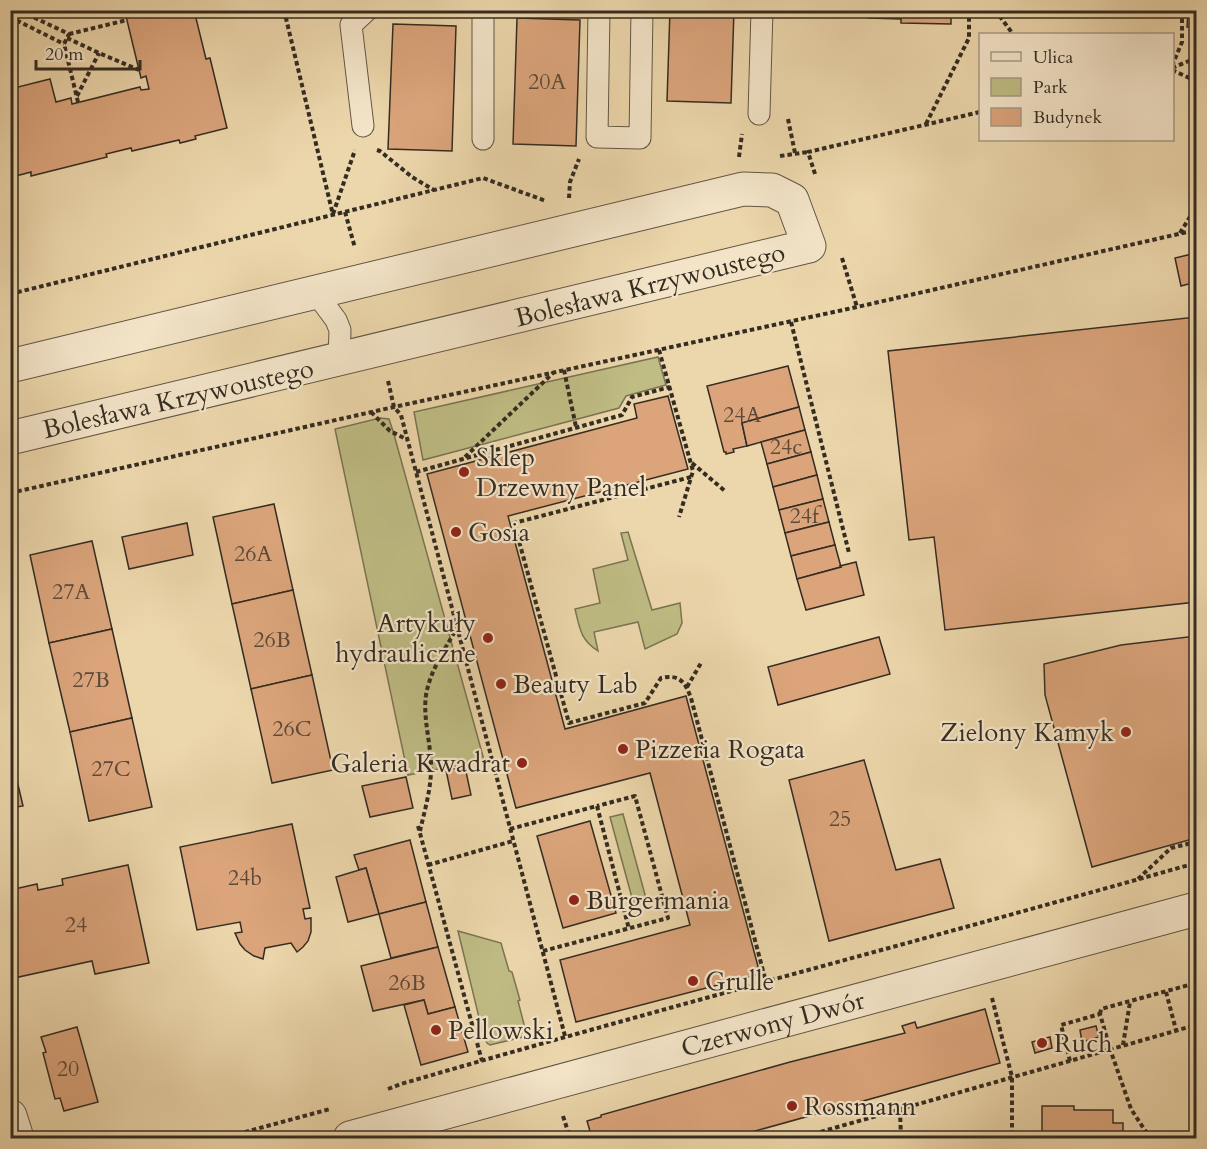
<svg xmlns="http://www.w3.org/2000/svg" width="1207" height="1149" font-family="Cardo,serif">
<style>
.green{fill:#bfbc84;stroke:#7a7453;stroke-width:1.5}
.building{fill:#dba47b;stroke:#342c22;stroke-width:1.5}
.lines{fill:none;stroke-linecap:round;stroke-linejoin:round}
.service-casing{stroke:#625644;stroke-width:23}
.minor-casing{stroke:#625644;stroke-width:35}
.path{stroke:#342c22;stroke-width:4;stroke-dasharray:4.5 3;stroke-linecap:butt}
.service{stroke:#f3e4c8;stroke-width:21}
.minor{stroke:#f3e4c8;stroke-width:33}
.poi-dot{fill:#8f2418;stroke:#f3e4c8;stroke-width:2}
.labels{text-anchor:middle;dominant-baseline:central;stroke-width:4.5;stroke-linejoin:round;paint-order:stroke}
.number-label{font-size:22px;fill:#5e4a38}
.street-label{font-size:26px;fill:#342c22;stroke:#f3e4c8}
.poi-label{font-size:26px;fill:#342c22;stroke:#f3e4c8;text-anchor:start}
</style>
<rect width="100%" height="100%" fill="#ecd6ab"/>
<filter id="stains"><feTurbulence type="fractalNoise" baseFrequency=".00333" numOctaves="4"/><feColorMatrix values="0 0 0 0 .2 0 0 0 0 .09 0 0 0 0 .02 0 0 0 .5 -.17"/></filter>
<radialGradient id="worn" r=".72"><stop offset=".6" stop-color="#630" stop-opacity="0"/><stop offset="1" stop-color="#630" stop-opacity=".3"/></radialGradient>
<!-- green -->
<g class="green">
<path d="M658 357 666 385 626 396 619 408 423 460 414 412Z"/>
<path d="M380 418 389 419 393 431 484 760 408 775 335 429Z"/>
<path d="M628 532 652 610 680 603 682 623 677 634 645 649 638 622 594 632 598 651C580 639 580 629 575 609L600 603 593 569 628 560 621 533Z"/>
<path d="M623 814 647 902 634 905 610 817Z"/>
<path d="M458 931 501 943 509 971 512 972 520 1000 518 1001 527 1036 490 1045 487 1043 483 1034Z"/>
</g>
<!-- building -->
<g class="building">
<path d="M128 10H194L206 59 210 58 227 128 195 136 196 139 180 143 179 140 132 151 131 148 106 154 107 157 31 176V172L12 177 10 171V89L50 79 56 102 71 98 72 104 140 87 141 90 149 89 146 76 141 78 139 70 125 12Z"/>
<path d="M670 10H734L731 103 667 101Z"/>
<path d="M868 10H951V24L901 23V19L868 18Z"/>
<path d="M1195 10H1196V27H1187L1188 11Z"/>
<path d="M517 18 580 20 576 146 513 144Z"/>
<path d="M393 24 456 26 452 151 388 149Z"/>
<path d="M1196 253V282L1181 286 1175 258Z"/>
<path d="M1196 317V602L945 630 934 537 909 540 888 351Z"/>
<path d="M788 366 799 407 742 423 747 446 733 449 734 452 726 454V452H724L707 386Z"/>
<path d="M668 396 688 469 508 516 565 729 686 696 760 974 576 1022 560 960 690 925 650 773 516 808 427 474 637 418 634 404Z"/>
<path d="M799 407 805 430 747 446 742 423Z"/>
<path d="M805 430 811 452 767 464 761 442Z"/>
<path d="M811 452 817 475 773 487 767 464Z"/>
<path d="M817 475 823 499 779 510 773 487Z"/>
<path d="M823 499 829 522 785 533 779 510Z"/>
<path d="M274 504 293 590 232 604 213 517Z"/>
<path d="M829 522 835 545 791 556 785 533Z"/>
<path d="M187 523 193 555 129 569 122 537Z"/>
<path d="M92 541 112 629 49 643 30 555Z"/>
<path d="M835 545 841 567 797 579 791 556Z"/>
<path d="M856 562 864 595 806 610 797 579 841 567 840 566Z"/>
<path d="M293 590 312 675 251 689 232 604Z"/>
<path d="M112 629 132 718 70 732 49 643Z"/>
<path d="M1196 636V838L1092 867 1045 695 1044 664 1121 645Z"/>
<path d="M879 637 890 674 778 705 768 667Z"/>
<path d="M312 675 333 770 272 783 251 689Z"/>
<path d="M132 718 152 807 89 821 70 732Z"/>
<path d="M864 760 896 870 940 859 954 908 829 941 789 780Z"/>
<path d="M465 767 471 795 452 799 446 770Z"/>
<path d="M15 772 23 806 10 808V773Z"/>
<path d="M406 777 413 808 370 817 362 786Z"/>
<path d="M590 821 616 913 563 928 537 836Z"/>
<path d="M292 824 310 908 303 909 305 919 311 918V932L308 941 303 947 297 952 291 943 265 948 263 959 254 956 245 950 240 944 235 933 242 932 240 922 197 930 180 847Z"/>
<path d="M410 840 426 902 379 914 366 868 359 870 354 855Z"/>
<path d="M128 865 149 963 95 974 92 961 14 978 10 960V890L37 884 38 890 63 885 62 879Z"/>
<path d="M366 868 379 914 348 922 336 877Z"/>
<path d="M426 902 438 947 391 958 379 914Z"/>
<path d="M438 947 455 1007 428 1014 424 1000 373 1011 361 966Z"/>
<path d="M424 1000 428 1014 455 1007 468 1052 421 1065 404 1005Z"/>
<path d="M985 1009 1000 1063 730 1138H592L587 1121 601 1117V1115L790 1062 905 1033 902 1026 915 1022 917 1028Z"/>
<path d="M1096 1026 1099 1037 1082 1042 1080 1030Z"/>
<path d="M77 1027 98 1102 64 1111 60 1098 55 1099 43 1053 46 1052 41 1037Z"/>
<path d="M1050 1037 1052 1048 1035 1053 1032 1042Z"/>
<path d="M1042 1106H1074V1110H1113V1123H1123V1138H1042Z"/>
</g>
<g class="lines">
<!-- service casing -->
<g class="service-casing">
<g id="service">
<path d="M483 10V139"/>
<path d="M599 10 597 137 640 138 642 10"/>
<path d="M759 114 762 10"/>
<path d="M363 126 351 25 367 10"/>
<path d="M316 293 336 320 340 330 339 360"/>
</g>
</g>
<!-- minor casing -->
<g class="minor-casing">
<g id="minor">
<path d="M10 366 743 189 772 190 792 200 809 246 10 438"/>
<path d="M10 1116 17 1138"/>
<path id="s1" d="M350 1138 1196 909"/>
</g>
</g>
<!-- path -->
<g class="path">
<path d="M38 10 35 18 69 34 64 44 78 102"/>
<path d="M284 10 333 215"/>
<path d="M995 10 1013 34"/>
<path d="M285 16 302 10"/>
<path d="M10 17 64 44"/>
<path d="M69 34 127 20"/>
<path d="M67 38 99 53 139 70"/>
<path d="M1172 66 1182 42V10"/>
<path d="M1172 68 1196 58"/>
<path d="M1172 70 1196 81"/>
<path d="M77 96 99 53"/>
<path d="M788 119 795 153"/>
<path d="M926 124 969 38V10"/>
<path d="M377 150 380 151 412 177 434 190"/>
<path d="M780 156 808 152"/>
<path d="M739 157 742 134"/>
<path d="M815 174 808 152 980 112"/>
<path d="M569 198 570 182 579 159"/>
<path d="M345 212 355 248"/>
<path d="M333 214 355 150"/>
<path d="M1180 233 1196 207"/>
<path d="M842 258 857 307"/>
<path d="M10 294 483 178 546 201"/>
<path d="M791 322 849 553"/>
<path d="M659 350 693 471 679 517"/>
<path d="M564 370 576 427"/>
<path d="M388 381 394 407 401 415 565 1036"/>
<path d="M371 412 390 431 408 440"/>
<path d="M465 457 553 373"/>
<path d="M692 463 725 491"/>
<path d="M416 472 622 415 632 397 670 387"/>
<path d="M691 477 514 523 569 723 645 703 661 678C680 674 685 682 691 698L766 982"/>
<path d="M10 493 394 407 857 307 1196 230"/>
<path d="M687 687 701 663"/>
<path d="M418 826 482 1061"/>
<path d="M510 829 597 806 629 929"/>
<path d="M420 831C425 809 432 786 431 763 430 740 423 718 426 695 430 671 445 649 457 628"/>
<path d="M428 865 513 841"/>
<path d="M1138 879 1171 848 1196 842"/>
<path d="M543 951 668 918 635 796 597 806"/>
<path d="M1166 992 1176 1030"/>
<path d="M992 998 1012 1077V1138"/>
<path d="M1100 1014 1101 1009 1196 983"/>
<path d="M1123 1045 1130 1002"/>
<path d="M1070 1061 1061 1025 1100 1014 1110 1049 1131 1109 1150 1138"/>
<path d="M388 1089 401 1084C665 1007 931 938 1196 863"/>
<path d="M900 1110 901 1138"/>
<path d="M563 1116 570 1138"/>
<path d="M223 1138 330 1109"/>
<path d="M799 1138 1196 1025"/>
</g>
<!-- service -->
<use href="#service" class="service"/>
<!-- minor -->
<use href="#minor" class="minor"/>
</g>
<!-- markers -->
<g class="poi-dot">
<circle cx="464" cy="472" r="6"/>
<circle cx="456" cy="532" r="6"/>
<circle cx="488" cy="638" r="6"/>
<circle cx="501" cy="684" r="6"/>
<circle cx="1126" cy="732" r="6"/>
<circle cx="623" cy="749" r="6"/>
<circle cx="522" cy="763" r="6"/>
<circle cx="574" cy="900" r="6"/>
<circle cx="693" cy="981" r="6"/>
<circle cx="436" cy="1030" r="6"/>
<circle cx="1042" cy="1043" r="6"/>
<circle cx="792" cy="1106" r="6"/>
</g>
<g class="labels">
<!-- number labels -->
<g class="number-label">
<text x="547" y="82">20A</text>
<text x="742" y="415">24A</text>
<text x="786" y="447">24c</text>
<text x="804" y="516">24f</text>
<text x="253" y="554">26A</text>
<text x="71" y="592">27A</text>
<text x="272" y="640">26B</text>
<text x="91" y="680">27B</text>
<text x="292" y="729">26C</text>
<text x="111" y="769">27C</text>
<text x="840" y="819">25</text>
<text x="245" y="878">24b</text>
<text x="76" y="925">24</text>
<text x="407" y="983">26B</text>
<text x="68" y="1069">20</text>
</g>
<!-- street labels -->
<g class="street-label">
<text transform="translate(650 285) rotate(-14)">Bolesława Krzywoustego</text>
<text transform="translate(178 399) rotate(-13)">Bolesława Krzywoustego</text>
<text stroke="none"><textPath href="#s1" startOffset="438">Czerwony Dwór</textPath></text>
</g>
<!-- poi labels -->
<g class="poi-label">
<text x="476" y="457">Sklep<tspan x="476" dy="30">Drzewny Panel</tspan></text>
<text x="468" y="532">Gosia</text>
<text x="476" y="623" text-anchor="end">Artykuły<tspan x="476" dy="30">hydrauliczne</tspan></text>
<text x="513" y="684">Beauty Lab</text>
<text x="1114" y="732" text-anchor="end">Zielony Kamyk</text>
<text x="635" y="749">Pizzeria Rogata</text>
<text x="510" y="763" text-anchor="end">Galeria Kwadrat</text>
<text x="586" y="900">Burgermania</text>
<text x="705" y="981">Grulle</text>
<text x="448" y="1030">Pellowski</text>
<text x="1054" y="1043">Ruch</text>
<text x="804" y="1106">Rossmann</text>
</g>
</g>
<!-- margin -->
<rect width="1207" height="1149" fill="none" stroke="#ecd6ab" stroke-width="36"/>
<rect x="12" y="12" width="1183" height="1125" fill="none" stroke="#342c22" stroke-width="3"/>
<rect x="18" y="18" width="1171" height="1113" fill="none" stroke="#342c22" stroke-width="1.5"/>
<!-- legend -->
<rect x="979" y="33" width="195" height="108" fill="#f3e4c8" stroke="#a79a86" stroke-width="1.5"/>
<rect x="991" y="52" width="30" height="9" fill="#f3e4c8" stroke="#a79a86" stroke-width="1.5"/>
<text x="1033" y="63" font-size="18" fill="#342c22">Ulica</text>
<rect x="991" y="78" width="30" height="18" fill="#bfbc84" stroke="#a79a86" stroke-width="1.5"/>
<text x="1033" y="93" font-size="18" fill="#342c22">Park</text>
<rect x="991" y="108" width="30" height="18" fill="#dba47b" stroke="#a79a86" stroke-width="1.5"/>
<text x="1033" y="123" font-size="18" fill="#342c22">Budynek</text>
<!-- scale -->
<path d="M36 60v9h104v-9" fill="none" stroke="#342c22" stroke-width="3"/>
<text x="45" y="60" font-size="18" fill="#342c22" stroke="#f3e4c8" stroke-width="4.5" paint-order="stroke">20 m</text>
<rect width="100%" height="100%" filter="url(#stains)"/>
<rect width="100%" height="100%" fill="url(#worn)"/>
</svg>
